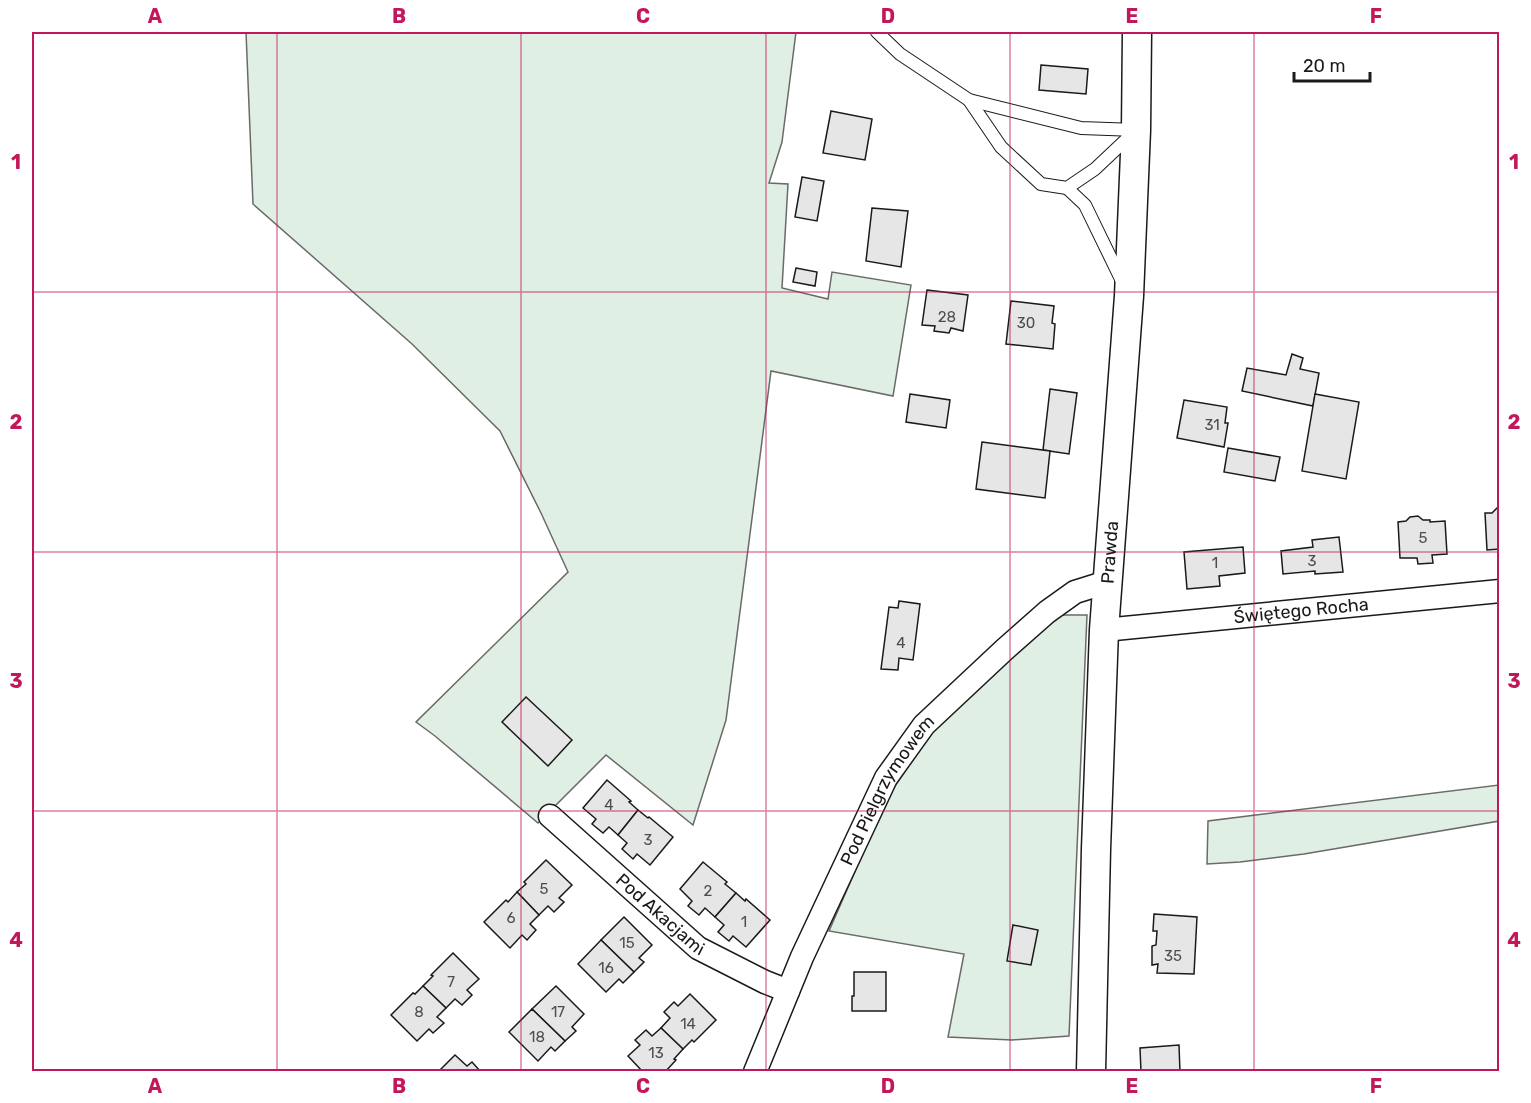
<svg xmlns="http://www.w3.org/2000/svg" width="1531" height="1103" font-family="Rubik,sans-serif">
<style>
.green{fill:#e0efe3;stroke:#6a6a6a;stroke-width:1.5}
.building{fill:#e6e6e6;stroke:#1a1a1a;stroke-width:1.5}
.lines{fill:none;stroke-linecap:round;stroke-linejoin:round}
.service-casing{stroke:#1a1a1a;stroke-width:14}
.minor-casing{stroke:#1a1a1a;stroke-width:25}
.tertiary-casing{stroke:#1a1a1a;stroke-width:31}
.service{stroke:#fff;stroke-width:12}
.minor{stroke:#fff;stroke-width:22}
.tertiary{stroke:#fff;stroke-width:28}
.grid{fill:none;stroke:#c2185b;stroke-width:1.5;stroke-opacity:0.55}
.labels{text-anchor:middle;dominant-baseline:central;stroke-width:4.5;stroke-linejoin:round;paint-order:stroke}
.number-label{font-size:15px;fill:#4d4d4d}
.street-label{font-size:18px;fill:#1a1a1a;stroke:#fff}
.neatline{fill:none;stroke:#c2185b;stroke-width:2}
.grid-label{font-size:20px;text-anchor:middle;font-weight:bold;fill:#c2185b}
</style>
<rect width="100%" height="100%" fill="#fff"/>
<!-- green -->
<g class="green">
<path d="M246 32H796L782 142 769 183 788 184 782 288 828 299 832 272 911 285 893 396 771 371 726 720 693 825 606 755 538 823 435 736 416 722 568 572 541 513 500 431 412 344 253 204Z"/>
<path d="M1061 615H1087L1069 1036 1012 1040 948 1037 964 954 829 931 887 798 940 719Z"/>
<path d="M1499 785V821L1304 854 1240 862 1207 864 1208 821Z"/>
</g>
<!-- building -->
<g class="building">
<path d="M1041 65 1088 69 1086 94 1039 90Z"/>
<path d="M831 111 872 119 865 160 823 153Z"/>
<path d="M802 177 824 181 817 221 795 217Z"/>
<path d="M872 208 908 211 901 267 866 261Z"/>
<path d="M796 268 817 272 815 286 793 282Z"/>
<path d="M927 290 968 295 963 331 951 328 949 333 934 331 935 326 922 325Z"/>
<path d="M1011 301 1054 306 1052 323 1055 324 1053 349 1006 344Z"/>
<path d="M1292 354 1303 358 1300 369 1319 373 1313 406 1242 391 1247 368 1286 375Z"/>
<path d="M1050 389 1077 393 1069 454 1043 450Z"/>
<path d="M910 394 950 400 946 428 906 422Z"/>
<path d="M1315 394 1359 402 1346 479 1302 471Z"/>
<path d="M1184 400 1227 407 1225 423H1228L1224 447 1177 438Z"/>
<path d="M982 442 1050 451 1045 498 976 489Z"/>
<path d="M1228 448 1280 457 1275 481 1224 472Z"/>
<path d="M1497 508H1500V549L1487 550 1485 513H1492Z"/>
<path d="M1418 516 1423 520H1430V522L1445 521 1447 554 1432 555 1433 563 1418 564 1417 558H1400L1398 522 1406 521 1410 517Z"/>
<path d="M1339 537 1343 572 1315 574V571L1283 574 1281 551 1313 547 1312 540Z"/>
<path d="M1243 547 1245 573 1219 576 1220 586 1187 589 1184 552Z"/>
<path d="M899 601 920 604 913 660 899 658 898 670 881 669 889 607 898 608Z"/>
<path d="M526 697 572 740 548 766 502 722Z"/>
<path d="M607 780 631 801 629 802 638 810 618 835 609 827 603 833 592 824 596 819 583 808Z"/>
<path d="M638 810 648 818 649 817 673 837 650 865 637 854 633 859 622 849 627 843 618 835Z"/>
<path d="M546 860 572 885 559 898 564 902 554 912 548 906 539 915 517 892 526 884 524 882Z"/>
<path d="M703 862 727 882 725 884 736 893 715 917 705 908 699 915 688 906 692 901 680 889Z"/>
<path d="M517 892 539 915 530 924 536 930 527 940 522 935 510 948 484 922 506 900 508 902Z"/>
<path d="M736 893 745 901 746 899 770 920 746 947 733 936 729 941 718 932 724 925 715 917Z"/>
<path d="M1154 914 1197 917 1194 974 1157 973 1158 964 1152 965V946L1156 945 1157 931H1153Z"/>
<path d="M624 917 652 945 639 958 644 962 634 972 601 940Z"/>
<path d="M1013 925 1038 930 1031 965 1007 961Z"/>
<path d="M601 940 634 972 623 983 619 979 606 992 578 964Z"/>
<path d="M453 953 479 979 467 990 472 995 462 1005 455 999 446 1008 423 986 433 976 431 975Z"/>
<path d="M854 972H886V1011H852V996H854Z"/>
<path d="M423 986 446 1008 437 1017 444 1023 433 1033 429 1029 417 1041 391 1015 413 993 415 994Z"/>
<path d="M556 986 584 1014 572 1027 576 1031 565 1041 532 1009Z"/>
<path d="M690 994 716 1020 694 1042 692 1040 683 1049 661 1028 670 1018 664 1012 674 1002 678 1006Z"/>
<path d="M532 1009 565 1041 555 1051 551 1047 538 1061 509 1032Z"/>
<path d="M661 1028 683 1049 674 1059 676 1060 665 1072H643L628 1056 640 1045 635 1040 646 1030 652 1036Z"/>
<path d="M1179 1045 1180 1072H1141L1140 1048Z"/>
<path d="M455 1055 467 1066 472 1062 481 1072H438Z"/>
</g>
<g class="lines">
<!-- service casing -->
<g class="service-casing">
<g id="service">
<path d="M877 32 900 54 969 100 1081 128 1136 130"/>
<path d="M969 100 1001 147 1041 184 1067 188 1095 169 1131 135"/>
<path d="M1067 188 1085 205 1122 281"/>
</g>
</g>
<!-- minor casing -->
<g class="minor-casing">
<g id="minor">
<path id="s1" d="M1104 630 1500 591"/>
<path id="s2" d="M550 816 698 948 765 982 788 991"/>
<path id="s3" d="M755 1072 802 957 886 778 924 725 1004 650 1047 612 1075 592 1107 582"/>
</g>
</g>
<!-- tertiary casing -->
<g class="tertiary-casing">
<g id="tertiary">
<path id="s4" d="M1091 1072 1096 849 1104 630 1129 296 1136 130 1137 32"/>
</g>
</g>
<!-- service -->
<use href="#service" class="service"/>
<!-- minor -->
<use href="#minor" class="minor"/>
<!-- tertiary -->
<use href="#tertiary" class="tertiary"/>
</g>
<!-- grid -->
<path class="grid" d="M277 32V1072M521 32V1072M766 32V1072M1010 32V1072M1254 32V1072M32 292H1500M32 552H1500M32 811H1500"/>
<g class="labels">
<!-- number labels -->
<g class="number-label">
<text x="947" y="317">28</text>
<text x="1026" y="323">30</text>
<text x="1212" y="425">31</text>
<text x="1423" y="538">5</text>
<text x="1312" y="561">3</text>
<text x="1215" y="563">1</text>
<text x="901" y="643">4</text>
<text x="609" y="805">4</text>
<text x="648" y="840">3</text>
<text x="544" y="889">5</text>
<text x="708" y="891">2</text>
<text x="511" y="918">6</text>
<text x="744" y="922">1</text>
<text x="627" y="943">15</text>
<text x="1173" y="956">35</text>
<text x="606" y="968">16</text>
<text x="451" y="982">7</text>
<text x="419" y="1012">8</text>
<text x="558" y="1012">17</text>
<text x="688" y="1024">14</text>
<text x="537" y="1037">18</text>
<text x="656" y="1053">13</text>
</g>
<!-- street labels -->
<g class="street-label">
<text stroke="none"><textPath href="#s4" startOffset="520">Prawda</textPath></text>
<text stroke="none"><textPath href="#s1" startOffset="198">Świętego Rocha</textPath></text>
<text stroke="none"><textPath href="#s3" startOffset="312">Pod Pielgrzymowem</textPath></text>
<text stroke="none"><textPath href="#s2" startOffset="148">Pod Akacjami</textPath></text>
</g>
</g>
<!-- border -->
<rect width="1531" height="1103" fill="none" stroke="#ffffff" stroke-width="66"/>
<!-- scale -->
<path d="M1294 72v9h76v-9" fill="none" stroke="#1a1a1a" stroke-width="3"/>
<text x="1303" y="72" font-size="18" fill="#1a1a1a" stroke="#ffffff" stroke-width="4.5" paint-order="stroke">20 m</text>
<rect x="33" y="33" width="1465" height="1037" class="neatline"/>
<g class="grid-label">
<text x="155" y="23">A</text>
<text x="399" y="23">B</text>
<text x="643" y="23">C</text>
<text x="888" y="23">D</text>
<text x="1132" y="23">E</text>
<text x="1376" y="23">F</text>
<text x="16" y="169">1</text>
<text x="1514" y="169">1</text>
<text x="16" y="429">2</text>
<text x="1514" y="429">2</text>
<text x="16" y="688">3</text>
<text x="1514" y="688">3</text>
<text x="16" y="947">4</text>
<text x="1514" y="947">4</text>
<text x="155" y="1093">A</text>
<text x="399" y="1093">B</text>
<text x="643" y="1093">C</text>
<text x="888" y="1093">D</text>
<text x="1132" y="1093">E</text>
<text x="1376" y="1093">F</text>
</g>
</svg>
